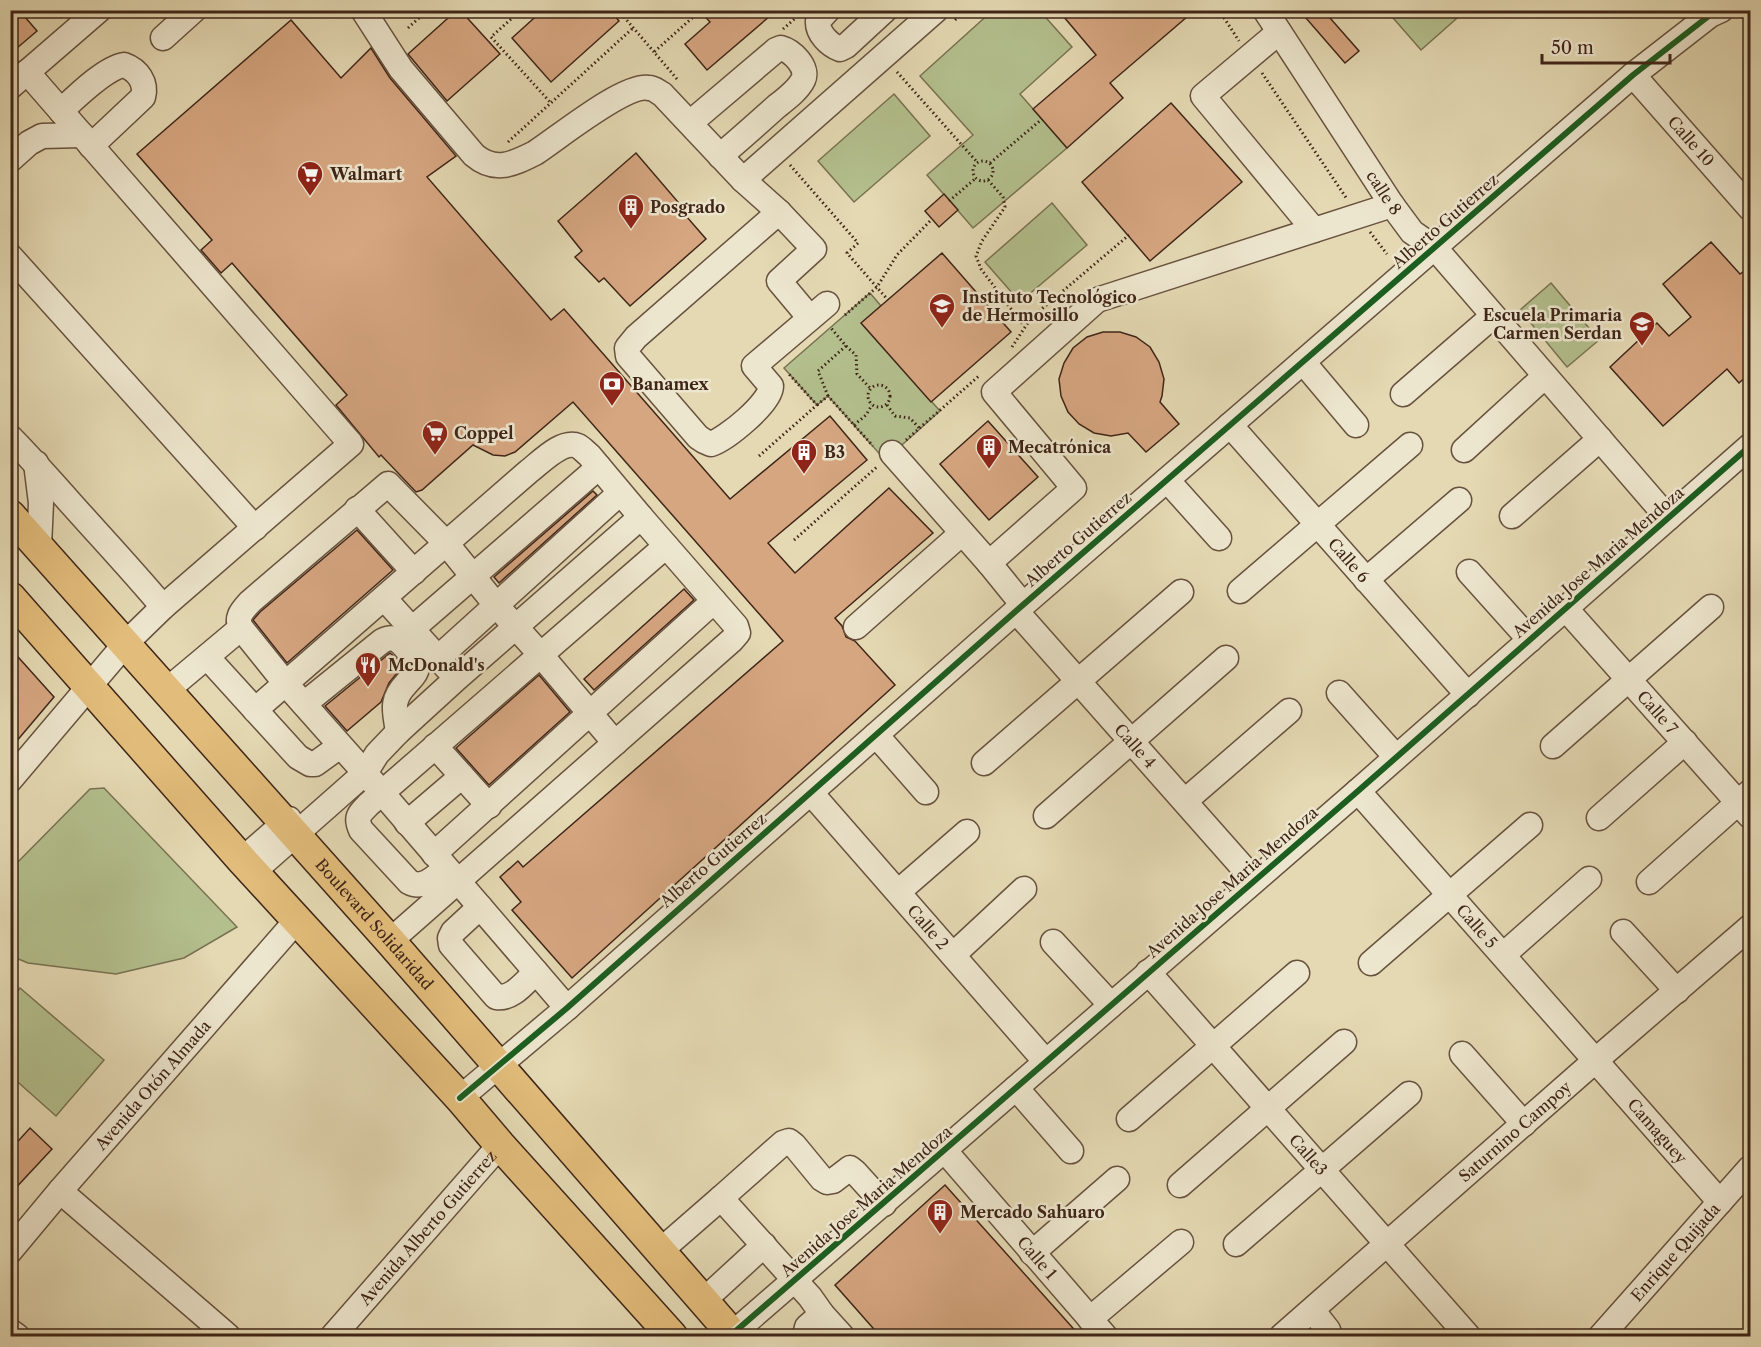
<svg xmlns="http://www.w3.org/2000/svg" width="1761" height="1347" font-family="'Libre Caslon Text',serif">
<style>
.green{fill:#b3bf8d;stroke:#797252;stroke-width:1.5}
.building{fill:#d6a681;stroke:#3f2518;stroke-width:1.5}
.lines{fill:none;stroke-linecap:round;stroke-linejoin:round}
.minor-casing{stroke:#68523f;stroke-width:27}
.major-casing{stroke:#3f2518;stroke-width:33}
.path{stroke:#3f2518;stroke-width:3;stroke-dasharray:1.5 3;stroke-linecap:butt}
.minor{stroke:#ede6ce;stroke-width:24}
.major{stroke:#e2bc7a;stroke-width:30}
.cycleway-casing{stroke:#ede6ce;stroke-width:10}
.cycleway{stroke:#1b5e20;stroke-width:6}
.labels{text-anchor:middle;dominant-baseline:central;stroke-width:5;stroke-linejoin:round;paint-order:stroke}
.street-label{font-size:16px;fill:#3f2518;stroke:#ede6ce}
.poi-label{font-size:16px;font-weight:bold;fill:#3f2518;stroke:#ede6ce;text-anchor:start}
</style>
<rect width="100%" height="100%" fill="#e4d9b3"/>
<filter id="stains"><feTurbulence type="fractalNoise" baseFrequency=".00333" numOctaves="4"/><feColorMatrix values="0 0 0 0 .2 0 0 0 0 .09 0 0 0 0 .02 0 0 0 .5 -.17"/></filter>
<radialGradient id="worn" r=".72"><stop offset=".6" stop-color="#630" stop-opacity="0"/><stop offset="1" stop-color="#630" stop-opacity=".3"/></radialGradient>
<!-- green -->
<g class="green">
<path d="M992 11H1040L1072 47 1020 94 1067 148 973 228 927 175 973 135 920 76Z"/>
<path d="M1387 11H1465L1421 50Z"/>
<path d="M894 94 930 136 854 202 818 161Z"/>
<path d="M1052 203 1087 245 1020 302 985 262Z"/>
<path d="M1551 283 1599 340 1567 367 1520 310Z"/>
<path d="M870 293 881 306 862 323 940 411 885 460 828 396 817 405 784 368Z"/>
<path d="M104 788 237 927 184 958 116 974 28 963 11 956V869L90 789Z"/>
<path d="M20 988 104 1060 56 1116 11 1076V999Z"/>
</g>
<!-- building -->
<g class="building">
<path d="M10 10H19L37 31 10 54Z"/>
<path d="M457 10H460L500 54 447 101 408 54Z"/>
<path d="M543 10H610L619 21 551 82 512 38Z"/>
<path d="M699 10H777L707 70 685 44 710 22Z"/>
<path d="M1058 10H1195L1110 83 1123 98 1067 148 1033 109 1096 55Z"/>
<path d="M1299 10H1323L1359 51 1345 63Z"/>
<path d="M291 20 341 78 371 48 390 78 456 156 427 177 551 320 564 309 730 499 830 416 867 460 768 543 795 573 889 488 933 533 835 618 842 626 846 637 855 641 895 685 572 978 512 910 521 902 500 877 518 861 523 867 783 641 573 402 515 452 505 456 493 455 473 445 422 490 416 492 381 455 379 457 336 405 347 395 232 263 221 273 201 250 212 240 137 154Z"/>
<path d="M1171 103 1242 182 1150 261 1082 182Z"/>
<path d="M636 153 684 209 686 216 706 239 630 306 604 278 599 282 575 257 582 251 558 221Z"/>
<path d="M944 194 958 210 939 227 925 211Z"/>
<path d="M1711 242 1740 274 1743 272 1750 281V373L1739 383 1727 369 1663 426 1610 367 1657 323 1669 336 1691 317 1663 284Z"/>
<path d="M942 253 1011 332 931 402 861 323Z"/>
<path d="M1103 332H1120L1136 337 1150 347 1159 362 1164 379 1162 396 1160 402 1179 424 1146 452 1128 433 1111 436 1094 433 1079 424 1068 412 1061 396 1059 379 1064 363 1073 348 1087 337Z"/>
<path d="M988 421 1038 477 989 520 940 464Z"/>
<path d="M593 491 597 495 499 583 494 577Z"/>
<path d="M357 530 393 570 287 663 253 620 260 612Z"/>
<path d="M684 589 694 600 594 690 584 679Z"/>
<path d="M10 648 54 697 10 749Z"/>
<path d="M390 653 395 657 402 667 389 683 381 702 347 731 325 706Z"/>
<path d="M539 675 570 712 489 785 456 748Z"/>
<path d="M30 1128 52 1149 10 1194V1150Z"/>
<path d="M945 1185 1080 1336H880L835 1285Z"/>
</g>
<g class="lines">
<!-- minor casing -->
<g class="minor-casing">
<g id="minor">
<path d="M363 10 401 69 474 155C495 173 513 164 535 153 557 139 625 83 649 88 654 88 658 92 662 94L743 180"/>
<path d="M828 10 818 21C817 33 829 45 840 49L846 46 885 10"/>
<path id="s1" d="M1265 10 1392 205 1412 232 1435 248 1668 518"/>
<path d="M1279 32 1203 96 1314 230"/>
<path d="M163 38 194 10"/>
<path id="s2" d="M1633 75 1750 208"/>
<path d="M10 87 99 10"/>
<path d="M61 111C76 97 105 68 124 65 138 70 147 83 143 97L91 146"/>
<path d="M690 123 776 50 781 48C792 51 809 67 803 80 798 90 786 99 777 106 758 123 739 140 720 156"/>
<path d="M10 160 29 143 42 136 82 135"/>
<path d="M779 212 636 337 627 348 628 356 698 437 704 441 711 444C726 439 771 403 771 386L754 366 827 304"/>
<path d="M10 256 255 528"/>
<path d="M810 318 779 281 814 249 779 212 743 180 936 10"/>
<path d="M1303 362 1356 425"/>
<path d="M1403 394 1493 316"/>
<path id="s3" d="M1230 425 1468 695"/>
<path d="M10 437C30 457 48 478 67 499 99 535 132 570 163 607"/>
<path d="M1464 450 1545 376"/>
<path d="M892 453 989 563 1023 605"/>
<path d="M36 463 41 503 39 546"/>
<path d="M1167 480 1219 538"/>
<path d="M357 509 414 572"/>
<path d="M1512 516 1600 439"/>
<path d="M989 563 1074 488 994 392 1097 300 1392 205"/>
<path d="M1469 572 1530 640"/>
<path d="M1366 580 1459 500"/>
<path d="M1240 591 1410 445"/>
<path d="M384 598 447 668"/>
<path id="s4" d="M1566 609 1750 816"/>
<path id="s5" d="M1016 611 1254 880"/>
<path d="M856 627 962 533"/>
<path d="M412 629 599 467"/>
<path d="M207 657 298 757 310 764H315L340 746"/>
<path d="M438 658 620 493"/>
<path d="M167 690 241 628"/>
<path d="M1339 693 1396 757"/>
<path d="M304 704 382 641C386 639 391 637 395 639 402 641 418 662 417 668 416 675 410 679 406 684 390 701 395 711 398 732"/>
<path d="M255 710 528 472C540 463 562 439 578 446 582 448 585 452 589 455L641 517"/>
<path d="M876 735 926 792"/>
<path d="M435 746 489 806"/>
<path d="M1553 746 1711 607"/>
<path d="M984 763 1181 592"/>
<path d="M10 780 126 643 163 607 351 444 27 72"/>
<path id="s6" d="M1358 791 1720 1202"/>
<path id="s7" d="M811 793 1046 1062"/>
<path d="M1185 801 1289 711"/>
<path d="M1046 816 1226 658"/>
<path d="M1599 818 1685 742"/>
<path d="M407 823 462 776"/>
<path d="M434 854 714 601"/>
<path d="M242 860 289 819"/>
<path d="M446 868C435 877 423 890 409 882L361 830C355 817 359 814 369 804L666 546"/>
<path d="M253 872 365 773 377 754 398 732 456 679 641 517 736 626 738 633 732 640 390 941"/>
<path d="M1649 882 1750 792"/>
<path d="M898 892 967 832"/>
<path d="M480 907 453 932 450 938 451 945 496 997C512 1000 525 982 536 972"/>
<path d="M1623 932 1677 991"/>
<path d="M1053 942 1111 1005"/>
<path d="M953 955 1024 889"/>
<path d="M1503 955 1589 879"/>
<path d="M1371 963 1530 825"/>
<path id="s8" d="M1148 972 1468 1336"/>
<path d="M567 1008 365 773 286 684 241 628C235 617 243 610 250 602L388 484 446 543 496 605 540 654 615 743"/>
<path d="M1462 1054 1524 1124"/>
<path d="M1016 1088 1071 1151"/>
<path d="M460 1098 567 1008 1016 611 1633 75 1710 15 1721 10"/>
<path d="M1129 1119 1297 973"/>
<path id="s9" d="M945 1151 1105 1336"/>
<path d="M1180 1185 1344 1042"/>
<path d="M60 1191 228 1336"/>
<path d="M721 1198 783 1143 789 1141 794 1145 822 1179 827 1182 833 1181 850 1168 855 1172 884 1204"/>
<path d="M1236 1244 1409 1094"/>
<path id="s10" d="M10 1251 60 1191 297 920"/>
<path d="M659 1252 721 1198 810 1297 822 1314 842 1336"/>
<path d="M1032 1253 1117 1179"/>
<path d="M703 1301 764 1245"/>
<path d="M1313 1311 1328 1330 1330 1336"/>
<path d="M1090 1319 1181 1242"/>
<path d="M10 1331 17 1336"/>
<path id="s11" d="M333 1336 500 1145"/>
<path d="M730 1336 1358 791 1750 446"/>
<path d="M805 1336 807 1327 822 1314"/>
<path id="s12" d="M1282 1336 1596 1060 1750 927"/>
<path id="s13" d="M1601 1336 1750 1168"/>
</g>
</g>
<!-- major casing -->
<g class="major-casing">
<g id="major">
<path id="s14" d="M10 515 390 941 734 1336"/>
<path d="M10 597 242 860 460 1098 500 1145 672 1336"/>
</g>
</g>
<!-- path -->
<g class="path">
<path d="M521 10 491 37 550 102"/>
<path d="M618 10 654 52"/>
<path d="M1219 10 1239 41"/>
<path d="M955 20 965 10"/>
<path d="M408 28 428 10"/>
<path d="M783 29 800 14"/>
<path d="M897 72 977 162"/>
<path d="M1262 73 1347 199"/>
<path d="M677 79 654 52 700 11"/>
<path d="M508 142 633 28"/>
<circle cx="983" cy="171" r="10"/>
<path d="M990 163 1042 119"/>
<path d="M790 165 858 243 847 253 888 300"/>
<path d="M988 180 1003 197 1005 207 982 241 976 256 981 269 1024 326"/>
<path d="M949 201 976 178"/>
<path d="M1370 232 1387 254"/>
<path d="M845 315 877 287 897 255 932 219"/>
<path d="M846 346 856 355 857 374 871 389"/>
<path d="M1012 347 1031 318 1129 235"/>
<circle cx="879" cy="396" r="11"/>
<path d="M828 396 818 371 846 346 831 328"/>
<path d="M817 405 828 396 873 446"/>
<path d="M887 405 895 416 910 418 920 429"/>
<path d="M854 425 866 415 872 405"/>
<path d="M906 440 980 375"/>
<path d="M759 456 817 405 788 373"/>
<path d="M794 540 878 466"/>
</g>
<!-- minor -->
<use href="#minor" class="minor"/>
<!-- major -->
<use href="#major" class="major"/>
<!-- cycleway casing -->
<g class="cycleway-casing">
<g id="cycleway">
<path d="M460 1098 567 1008 1016 611 1633 75 1710 15 1721 10"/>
<path d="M730 1336 1358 791 1750 446"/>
</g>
</g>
<!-- cycleway -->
<use href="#cycleway" class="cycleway"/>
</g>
<!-- icons -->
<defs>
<g id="supermarket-pin" transform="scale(1.35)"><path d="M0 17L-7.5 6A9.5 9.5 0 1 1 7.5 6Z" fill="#8f2418" stroke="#ede6ce"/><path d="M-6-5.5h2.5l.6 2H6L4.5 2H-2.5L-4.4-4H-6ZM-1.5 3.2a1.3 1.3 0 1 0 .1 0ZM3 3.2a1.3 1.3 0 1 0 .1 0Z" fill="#fff"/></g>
<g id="building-pin" transform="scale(1.35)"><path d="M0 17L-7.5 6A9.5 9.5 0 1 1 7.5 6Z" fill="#8f2418" stroke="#ede6ce"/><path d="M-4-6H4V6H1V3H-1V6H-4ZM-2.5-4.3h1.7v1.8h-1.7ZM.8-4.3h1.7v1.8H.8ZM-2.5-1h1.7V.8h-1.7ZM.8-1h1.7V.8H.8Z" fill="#fff"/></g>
<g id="university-pin" transform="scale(1.35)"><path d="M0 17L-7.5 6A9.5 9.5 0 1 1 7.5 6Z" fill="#8f2418" stroke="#ede6ce"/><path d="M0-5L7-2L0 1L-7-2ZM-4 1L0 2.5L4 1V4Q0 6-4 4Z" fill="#fff"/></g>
<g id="school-pin" transform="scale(1.35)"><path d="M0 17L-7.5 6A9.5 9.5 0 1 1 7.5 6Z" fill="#8f2418" stroke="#ede6ce"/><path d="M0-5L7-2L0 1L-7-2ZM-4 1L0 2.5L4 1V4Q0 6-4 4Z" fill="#fff"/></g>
<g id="bank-pin" transform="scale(1.35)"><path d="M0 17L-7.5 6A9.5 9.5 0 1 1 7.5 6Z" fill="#8f2418" stroke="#ede6ce"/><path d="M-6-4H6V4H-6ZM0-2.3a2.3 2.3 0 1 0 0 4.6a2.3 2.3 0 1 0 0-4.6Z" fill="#fff"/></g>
<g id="restaurant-pin" transform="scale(1.35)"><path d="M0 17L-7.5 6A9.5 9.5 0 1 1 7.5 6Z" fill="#8f2418" stroke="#ede6ce"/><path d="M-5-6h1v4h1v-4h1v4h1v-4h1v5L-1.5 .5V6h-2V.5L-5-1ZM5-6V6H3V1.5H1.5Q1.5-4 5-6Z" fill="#fff"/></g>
</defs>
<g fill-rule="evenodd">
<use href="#supermarket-pin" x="310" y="174"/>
<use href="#building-pin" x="631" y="207"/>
<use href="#university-pin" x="942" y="306"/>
<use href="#school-pin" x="1642" y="324"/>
<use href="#bank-pin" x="612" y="384"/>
<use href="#supermarket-pin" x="435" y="433"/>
<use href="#building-pin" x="989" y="447"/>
<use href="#building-pin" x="804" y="452"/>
<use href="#restaurant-pin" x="368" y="665"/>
<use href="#building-pin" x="940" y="1212"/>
</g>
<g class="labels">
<!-- street labels -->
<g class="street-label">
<text stroke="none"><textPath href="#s2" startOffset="88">Calle 10</textPath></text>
<text stroke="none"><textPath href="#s1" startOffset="218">calle 8</textPath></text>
<text transform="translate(1445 221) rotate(-41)">Alberto Gutierrez</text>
<text transform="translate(1078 539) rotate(-41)">Alberto Gutierrez</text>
<text stroke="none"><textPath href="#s3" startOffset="180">Calle 6</textPath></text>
<text transform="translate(1598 562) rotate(-41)">Avenida Jose Maria Mendoza</text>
<text stroke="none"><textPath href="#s4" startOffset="138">Calle 7</textPath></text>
<text stroke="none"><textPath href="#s5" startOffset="180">Calle 4</textPath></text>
<text transform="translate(713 860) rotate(-41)">Alberto Gutierrez</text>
<text transform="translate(1232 882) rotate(-41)">Avenida Jose Maria Mendoza</text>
<text stroke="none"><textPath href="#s14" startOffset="548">Boulevard Solidaridad</textPath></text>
<text stroke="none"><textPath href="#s6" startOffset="180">Calle 5</textPath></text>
<text stroke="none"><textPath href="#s7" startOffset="178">Calle 2</textPath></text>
<text stroke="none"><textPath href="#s10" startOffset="219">Avenida Otón Almada</textPath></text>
<text stroke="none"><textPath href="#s12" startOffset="310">Saturnino Campoy</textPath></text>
<text stroke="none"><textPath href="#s6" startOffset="453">Camaguey</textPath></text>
<text stroke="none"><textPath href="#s8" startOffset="243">Calle3</textPath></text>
<text transform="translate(866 1201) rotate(-41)">Avenida Jose Maria Mendoza</text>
<text stroke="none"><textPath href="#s11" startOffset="144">Avenida Alberto Gutierrez</textPath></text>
<text stroke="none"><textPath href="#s13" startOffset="112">Enrique Quijada</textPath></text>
<text stroke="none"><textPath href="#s9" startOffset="141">Calle 1</textPath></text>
</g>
<!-- poi labels -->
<g class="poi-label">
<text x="330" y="174">Walmart</text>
<text x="650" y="207">Posgrado</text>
<text x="962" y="297">Instituto Tecnológico<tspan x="962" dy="18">de Hermosillo</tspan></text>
<text x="1622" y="315" text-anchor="end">Escuela Primaria<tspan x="1622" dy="18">Carmen Serdan</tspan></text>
<text x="632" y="384">Banamex</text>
<text x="454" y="433">Coppel</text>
<text x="1008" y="447">Mecatrónica</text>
<text x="824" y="452">B3</text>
<text x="388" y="665">McDonald's</text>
<text x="960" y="1212">Mercado Sahuaro</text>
</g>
</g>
<!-- margin -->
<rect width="1761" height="1347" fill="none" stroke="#e4d9b3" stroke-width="36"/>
<rect x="12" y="12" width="1737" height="1323" fill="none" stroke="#3f2518" stroke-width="3"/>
<rect x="18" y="18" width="1725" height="1311" fill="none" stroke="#3f2518" stroke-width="1.5"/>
<!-- scale -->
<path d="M1542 54v9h128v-9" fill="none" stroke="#3f2518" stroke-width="3"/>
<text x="1551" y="54" font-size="18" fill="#3f2518" stroke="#ede6ce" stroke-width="4.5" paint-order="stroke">50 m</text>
<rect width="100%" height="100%" filter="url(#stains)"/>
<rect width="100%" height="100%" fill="url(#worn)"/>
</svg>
